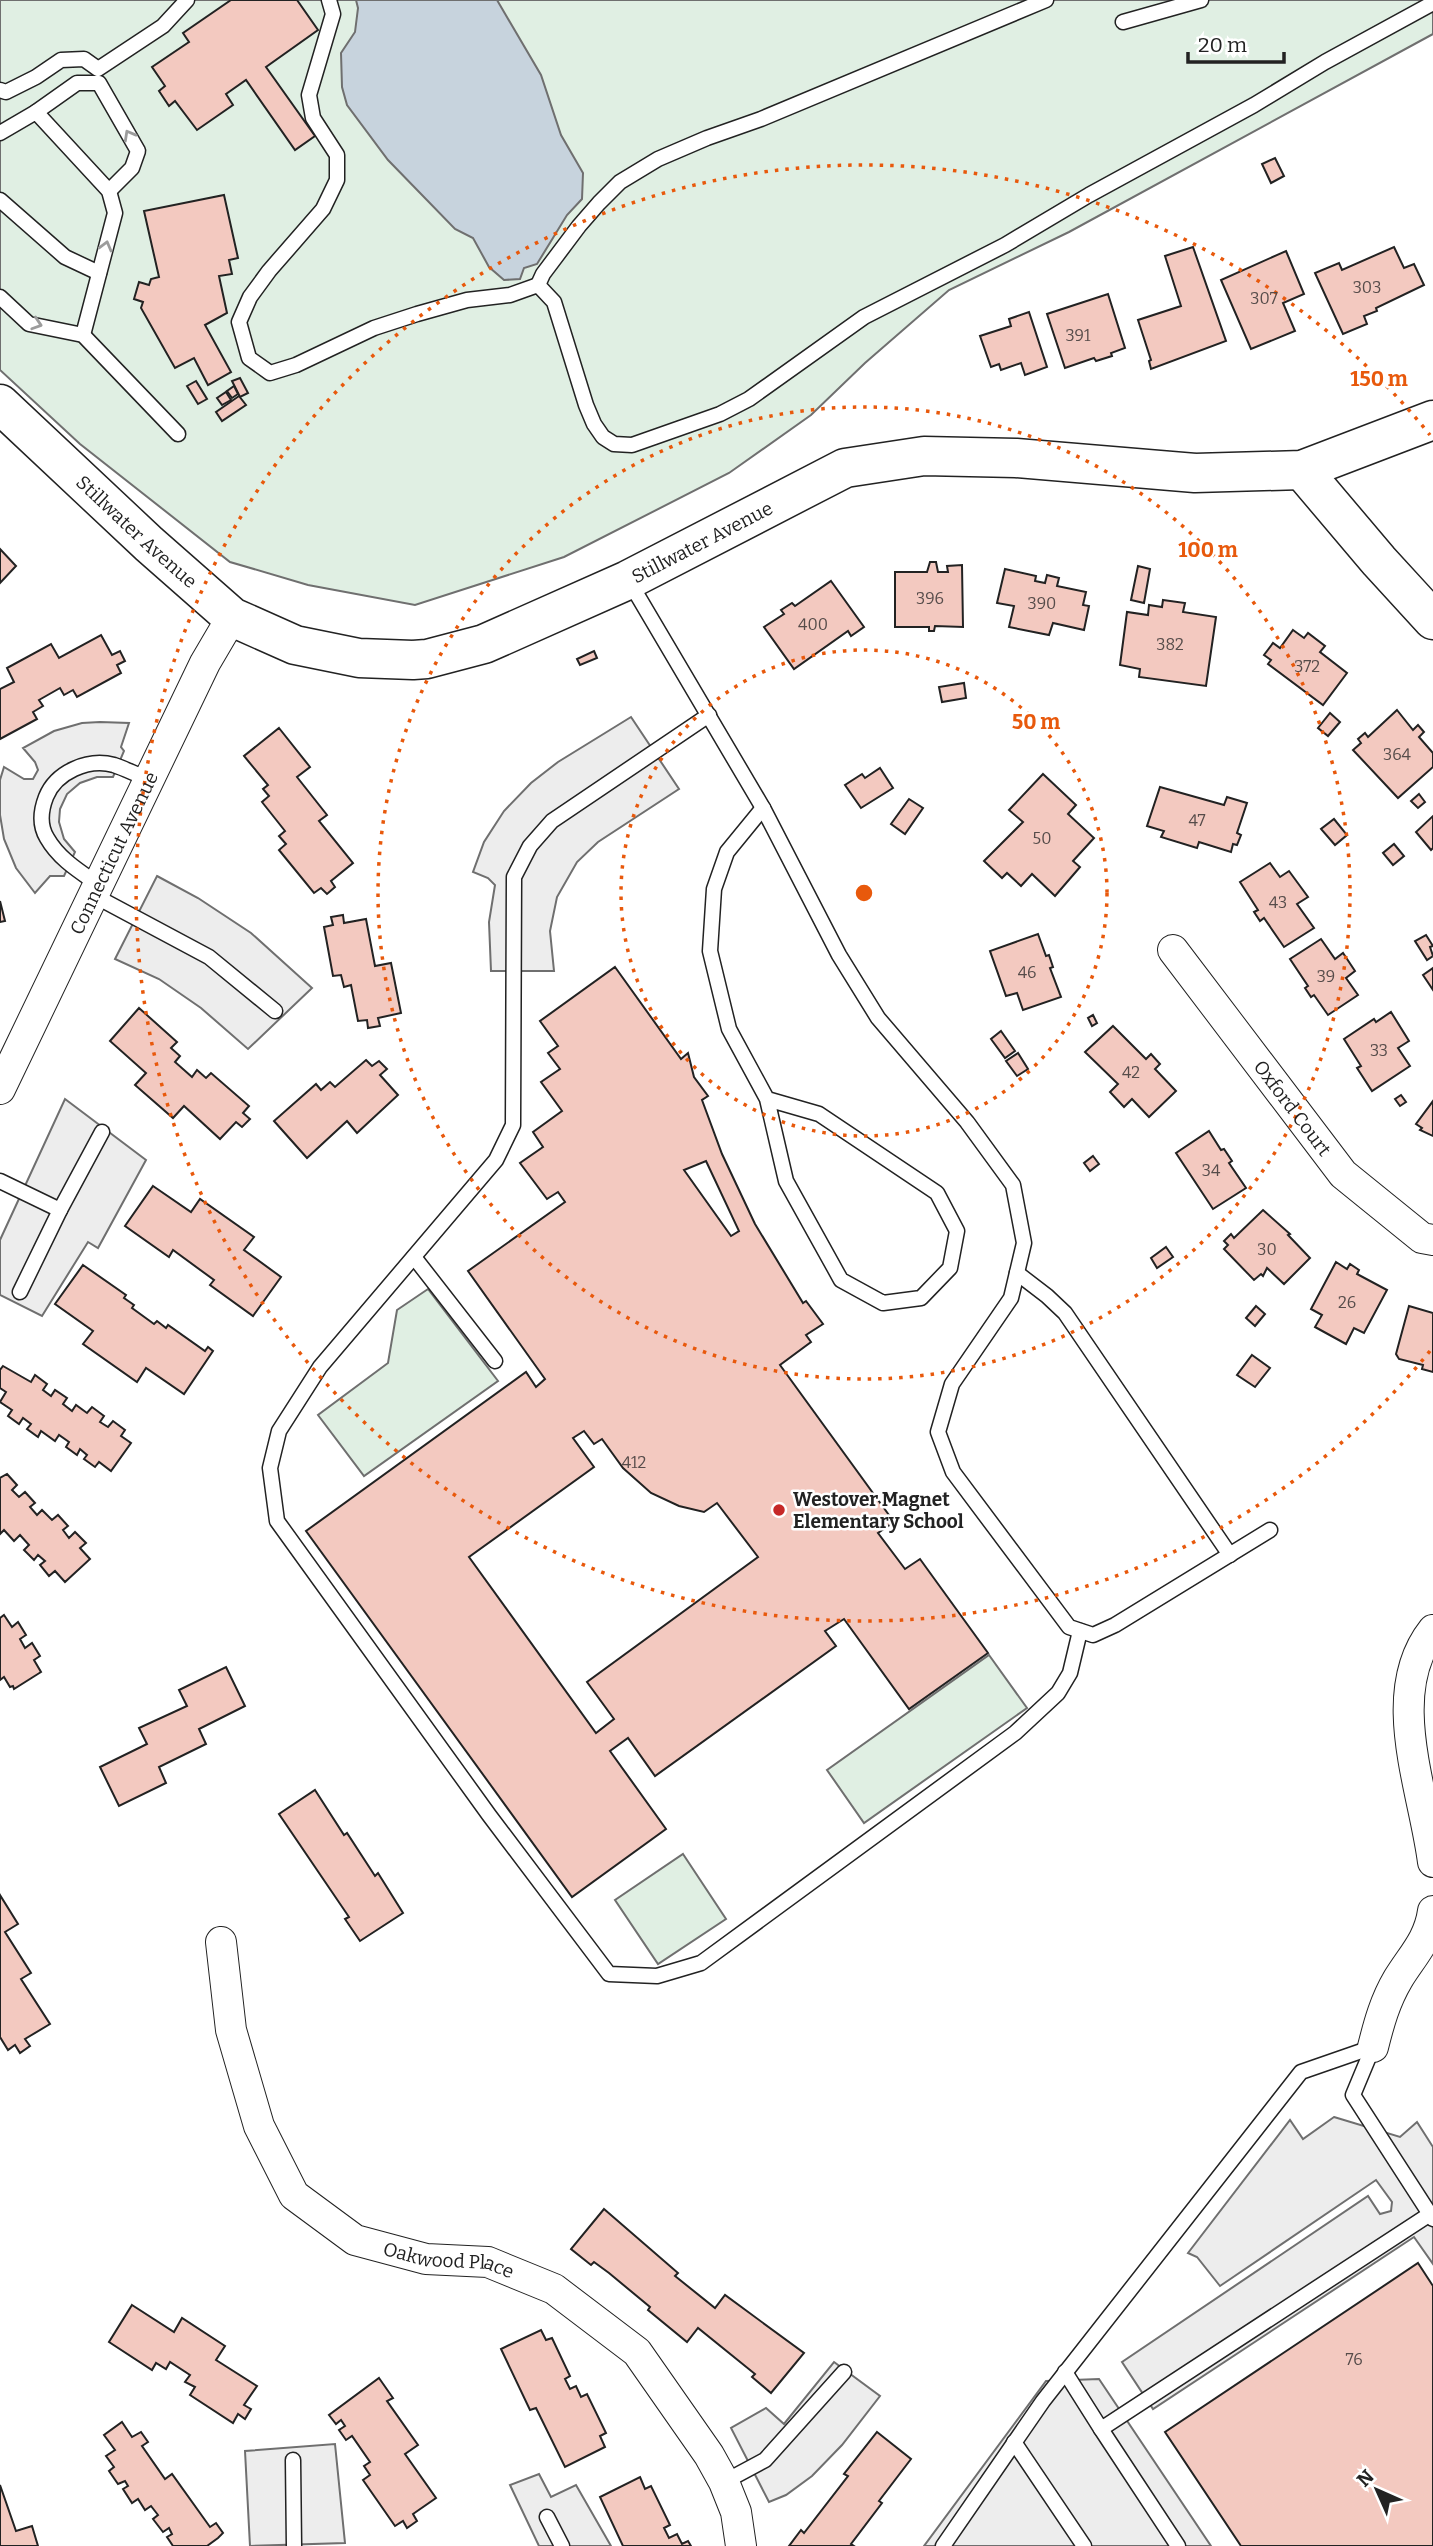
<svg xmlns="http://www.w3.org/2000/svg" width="1433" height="2546" font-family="Bitter,serif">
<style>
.green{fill:#e0efe3;stroke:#6f6f6f;stroke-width:2}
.parking{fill:#ededed;stroke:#6f6f6f;stroke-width:2}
.water{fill:#c7d3dd;stroke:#6f6f6f;stroke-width:2}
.building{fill:#f3c9c0;stroke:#222;stroke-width:2;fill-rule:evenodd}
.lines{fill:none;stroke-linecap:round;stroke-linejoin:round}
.lane-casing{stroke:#222;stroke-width:17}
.street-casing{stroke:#222;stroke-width:32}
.secondary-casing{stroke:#222;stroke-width:41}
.lane{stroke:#fff;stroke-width:14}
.street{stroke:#fff;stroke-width:30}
.secondary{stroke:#fff;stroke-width:38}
.oneway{stroke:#9c9c9c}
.ring{fill:none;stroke:#e8590c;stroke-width:3.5;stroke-dasharray:3.5 7}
.poi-dot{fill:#c62828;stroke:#fff;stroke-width:2.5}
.labels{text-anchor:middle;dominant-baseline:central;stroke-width:5;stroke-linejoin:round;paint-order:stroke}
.number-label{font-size:16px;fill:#564c4a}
.street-label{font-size:19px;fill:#222;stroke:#fff}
.poi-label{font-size:19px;font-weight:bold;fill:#222;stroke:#fff;text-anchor:start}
.centre{fill:#e8590c;stroke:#fff;stroke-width:3.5}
.ring-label{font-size:21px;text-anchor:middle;font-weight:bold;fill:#e8590c;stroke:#fff;stroke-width:5;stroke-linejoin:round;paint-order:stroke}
</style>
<rect width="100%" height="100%" fill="#fff"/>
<!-- green -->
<g class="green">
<path d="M0 0H1433V34L1069 232 949 290 865 363 811 415 729 473 564 557 415 605 308 585 230 562 80 444 0 370Z"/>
<path d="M428 1289 498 1381 364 1476 318 1415 388 1363 397 1310Z"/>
<path d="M989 1655 1027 1708 864 1823 827 1770Z"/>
<path d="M683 1854 726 1919 658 1964 615 1900Z"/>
</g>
<!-- parking -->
<g class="parking">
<path d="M631 717 679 789 598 842 577 862 557 897 550 931 554 971H491L489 922 495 885 488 878 473 872 484 842 504 811 531 783 558 762Z"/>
<path d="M100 722 129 723 121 747 124 751 113 777H97L80 783 67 794 60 809 59 822 64 839 75 852 64 876H50L35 893 16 868 4 839 0 815V780L4 767 24 779H33L38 770 35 762 23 748 54 731 82 723Z"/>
<path d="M157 876 198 898 251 933 312 988 248 1049 201 1008 159 979 115 959Z"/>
<path d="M65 1099 146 1160 98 1248 88 1242 42 1316 0 1295V1240Z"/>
<path d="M1334 2117 1400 2137 1417 2122 1433 2147V2264L1414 2237 1153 2409 1122 2362 1368 2196 1380 2214 1391 2211 1392 2202 1376 2180 1220 2286 1197 2257 1188 2253 1290 2120 1303 2139Z"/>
<path d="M834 2362 880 2396 842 2445 812 2476 786 2495 769 2502 731 2428 766 2408 784 2424Z"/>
<path d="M1099 2379 1211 2546H924L1046 2381Z"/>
<path d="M335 2444 345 2543 250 2546 245 2451Z"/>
<path d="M539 2474 551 2497 576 2485 611 2546H539L510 2485Z"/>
</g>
<!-- water -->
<path class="water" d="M356 0H497L541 75 561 135 583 173 582 199 567 215 537 264 524 268 520 279 504 280 489 267 473 238 455 229 388 160 347 105 342 87 341 53 355 32 358 8Z"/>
<!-- building -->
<g class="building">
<path d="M231 0H297L318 30 266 67 315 136 295 150 246 80 226 94 233 105 197 130 175 101 169 106 159 91 165 86 152 67 189 42 183 33Z"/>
<path d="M1275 158 1284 176 1271 183 1262 164Z"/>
<path d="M224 195 238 258 229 260 232 274 219 276 227 313 205 325 231 372 208 385 194 358 175 368 141 308 143 302 134 299 139 282 149 285 151 279 159 277 144 211Z"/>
<path d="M1193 247 1226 341 1151 369 1149 361 1151 360 1138 320 1181 306 1165 256Z"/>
<path d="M1394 247 1404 268 1414 264 1424 285 1376 308 1377 311 1364 316 1367 324 1343 334 1315 273 1339 263 1342 270Z"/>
<path d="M1286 251 1304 294 1283 303 1295 331 1251 349 1221 280Z"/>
<path d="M1108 294 1125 348 1111 353 1112 356 1096 361 1094 358 1065 368 1047 314Z"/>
<path d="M1029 312 1047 367 1025 375 1021 363 1001 370 999 364 991 367 980 336 1011 326 1009 319Z"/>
<path d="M240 378 248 393 240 397 232 381Z"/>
<path d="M196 381 207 399 198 404 187 386Z"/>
<path d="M234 386 238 394 232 398 227 391Z"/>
<path d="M226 392 231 400 222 405 217 398Z"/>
<path d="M239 396 246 405 222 421 216 412Z"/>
<path d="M0 549 16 566 0 583Z"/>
<path d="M930 562H936L938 572H948L947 566 962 565 963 627 935 626 934 631H929V627H895V572H927Z"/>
<path d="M1138 566 1150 569 1144 603 1131 600Z"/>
<path d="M1005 569 1036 576 1035 581 1045 583 1047 575 1059 578 1057 586 1086 592 1083 605 1089 606 1084 630 1053 623 1049 635 1009 627 1014 606 997 603Z"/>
<path d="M831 581 864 627 851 636 848 631 794 669 764 627 784 614 781 610 792 603 795 606Z"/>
<path d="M1163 600 1185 603 1183 612 1216 617 1206 686 1139 677 1140 669 1120 665 1127 612 1148 615 1149 605 1162 607Z"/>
<path d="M1293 630 1304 638 1308 633 1325 646 1320 652 1347 673 1323 705 1268 664 1271 660 1264 655 1273 643 1280 648Z"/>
<path d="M101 635 112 655 120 651 125 661 117 665 121 673 77 697 73 690 64 695 60 688 39 700 43 706 33 712 37 719 0 739V689L14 682 7 668 51 644 59 658Z"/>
<path d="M594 651 597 658 580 665 577 659Z"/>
<path d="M964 683 966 698 942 702 939 687Z"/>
<path d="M1397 710 1413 730 1418 725 1424 732 1419 737 1433 753V767L1398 798 1353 750 1361 743 1358 739 1365 733 1368 737Z"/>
<path d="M1330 713 1340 722 1328 736 1318 728Z"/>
<path d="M279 728 310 767 297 777 327 815 319 821 353 863 331 881 335 887 327 894 321 888 314 893 279 850 286 844 279 836 285 831 262 802 269 796 263 789 268 785 244 756Z"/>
<path d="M880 768 893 788 861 808 845 785 862 774 865 778Z"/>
<path d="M1043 774 1076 805 1068 814 1094 838 1073 861 1080 867 1055 896 1032 874 1021 886 1007 873 1002 878 984 861 1023 822 1009 810Z"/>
<path d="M1160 787 1224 805 1227 797 1247 803 1237 833 1241 835 1237 845 1233 844 1231 852 1199 842 1197 848 1161 837 1164 831 1147 826Z"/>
<path d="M1419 794 1425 802 1418 808 1411 801Z"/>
<path d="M909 799 923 808 905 834 891 824Z"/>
<path d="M1433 816V848L1431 850 1416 832Z"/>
<path d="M1334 819 1347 835 1335 845 1321 829Z"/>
<path d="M1394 844 1404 856 1393 865 1383 853Z"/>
<path d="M1270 863 1280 877 1289 871 1300 886 1308 897 1297 904 1314 928 1284 947 1264 918 1260 921 1254 912 1258 910 1240 882Z"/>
<path d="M0 901 5 921 0 922Z"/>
<path d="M343 915 344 923 366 919 375 966 391 963 401 1013 378 1018 380 1026 368 1028 367 1020 358 1021 351 985 344 987 341 975 333 976 324 927 333 925 331 917Z"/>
<path d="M1038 934 1046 956 1049 955 1053 967 1050 968 1061 997 1023 1010 1017 993 1006 996 990 951Z"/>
<path d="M1426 935 1433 946 1430 947 1433 956 1427 960 1415 941Z"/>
<path d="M1321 939 1335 959 1343 953 1355 971 1346 978 1358 995 1328 1015 1314 995 1311 997 1305 988 1308 986 1290 959Z"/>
<path d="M615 967 681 1059 688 1053 694 1077 708 1096 702 1100 722 1154 755 1224 803 1303 806 1301 823 1324 806 1335 811 1342 780 1365 894 1522 878 1533 905 1569 920 1559 988 1653 909 1709 844 1619 825 1631 836 1646 655 1776 628 1738 610 1751 666 1829 572 1897 306 1531 526 1372 536 1387 545 1379 468 1271 565 1202 558 1192 547 1199 520 1163 543 1147 533 1132 562 1111 541 1082 560 1069 548 1053 558 1046 540 1021ZM706 1161 739 1231 731 1236 684 1170ZM584 1431 594 1444 602 1439 623 1468 651 1493 679 1506 704 1512 717 1503 758 1557 587 1682 614 1719 596 1733 469 1557 594 1467 573 1438Z"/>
<path d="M1433 968V990L1423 975Z"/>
<path d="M139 1008 177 1042 171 1048 180 1056 175 1062 192 1077 197 1070 206 1078 211 1073 249 1106 243 1113 250 1119 242 1127 236 1122 220 1139 184 1106 173 1118 135 1085 146 1073 110 1041Z"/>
<path d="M1391 1012 1409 1041 1398 1048 1410 1066 1372 1091 1357 1068 1361 1066 1344 1039 1374 1019 1376 1022Z"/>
<path d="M1093 1015 1097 1023 1092 1026 1088 1018Z"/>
<path d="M1113 1026 1146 1059 1151 1054 1160 1064 1155 1069 1176 1091 1149 1117 1132 1099 1124 1107 1110 1092 1118 1084 1085 1052Z"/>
<path d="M1001 1031 1015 1051 1005 1058 991 1039Z"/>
<path d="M1018 1053 1028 1069 1017 1076 1006 1061Z"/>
<path d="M366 1060 372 1066 379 1061 387 1069 380 1075 398 1095 357 1133 347 1121 307 1158 274 1121 316 1084 321 1090 330 1082 335 1087Z"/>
<path d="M1401 1095 1406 1102 1400 1106 1395 1099Z"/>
<path d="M1433 1101V1136L1420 1130 1422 1128 1416 1124Z"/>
<path d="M1209 1131 1221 1150 1224 1149 1232 1161 1229 1163 1246 1188 1213 1209 1176 1153Z"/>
<path d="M1093 1156 1099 1164 1090 1171 1084 1163Z"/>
<path d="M153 1186 191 1212 200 1199 254 1237 244 1250 281 1277 253 1316 210 1285 214 1280 173 1250 169 1257 125 1226Z"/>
<path d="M1263 1210 1290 1234 1288 1235 1310 1258 1284 1284 1267 1268 1263 1276 1261 1274 1254 1280 1224 1249 1228 1245 1224 1241 1231 1234 1234 1238Z"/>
<path d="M1166 1247 1173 1257 1157 1268 1151 1258Z"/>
<path d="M1336 1262 1347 1269 1350 1264 1359 1270 1357 1274 1387 1290 1364 1333 1354 1328 1346 1344 1315 1327 1322 1315 1311 1309Z"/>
<path d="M83 1265 126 1295 124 1298 134 1305 132 1308 154 1324 157 1321 166 1328 168 1325 205 1351 208 1347 213 1351 184 1394 146 1368 137 1382 83 1344 93 1331 55 1304Z"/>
<path d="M1256 1306 1265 1314 1255 1326 1246 1318Z"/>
<path d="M1409 1306 1433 1313V1372L1422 1369 1423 1365 1399 1359 1396 1354Z"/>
<path d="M1252 1355 1270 1368 1255 1387 1237 1375Z"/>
<path d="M3 1366 31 1382 35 1375 47 1384 43 1390 51 1396 55 1390 67 1398 63 1404 72 1411 76 1405 87 1413 92 1407 104 1416 100 1422 108 1427 113 1421 125 1430 121 1436 131 1443 111 1471 99 1462 95 1467 84 1459 87 1455 80 1449 77 1455 66 1447 69 1442 59 1435 55 1441 41 1431 38 1437 27 1429 31 1424 23 1418 19 1424 8 1416 12 1410 0 1402 6 1392 0 1388V1370Z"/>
<path d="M7 1474 17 1485 12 1490 19 1497 25 1492 35 1503 30 1507 37 1515 42 1510 52 1520 58 1515 68 1526 63 1530 69 1538 75 1532 86 1543 80 1548 90 1559 65 1582 55 1571 49 1576 40 1565 45 1561 38 1555 34 1560 24 1550 29 1545 20 1535 14 1541 4 1530 0 1534V1478Z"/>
<path d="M4 1615 12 1627 18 1622 26 1635 20 1639 25 1648 32 1643 40 1656 34 1660 41 1672 14 1689 13 1686 10 1687 4 1677 0 1680V1618Z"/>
<path d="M226 1667 245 1706 199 1729 206 1744 159 1767 166 1783 119 1806 100 1767 147 1744 139 1728 187 1706 179 1690Z"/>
<path d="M315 1790 344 1835 347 1833 375 1876 378 1873 403 1913 360 1941 345 1919 349 1917 279 1814Z"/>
<path d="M0 1895 18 1924 5 1932 31 1973 21 1979 50 2024 25 2039 30 2046 20 2053 15 2045 8 2050 0 2037Z"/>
<path d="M604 2209 678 2273 675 2276 715 2308 725 2295 804 2353 771 2393 752 2377 755 2374 698 2328 687 2342 648 2310 650 2307 609 2273 594 2262 591 2265 571 2249Z"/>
<path d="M1418 2263 1433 2286V2546H1241L1165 2432Z"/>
<path d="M132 2305 174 2332 182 2318 225 2346 216 2360 257 2386 244 2405 251 2409 245 2419 238 2414 233 2423 190 2395 195 2387 185 2382 190 2375 170 2362 166 2369 156 2363 152 2370 109 2342Z"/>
<path d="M541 2330 546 2340 552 2338 570 2376 565 2379 570 2389 576 2386 581 2397 587 2394 606 2433 600 2436 605 2447 565 2467 536 2408 530 2410 501 2349Z"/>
<path d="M379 2378 393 2398 387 2401 418 2445 405 2454 436 2498 413 2514 417 2521 407 2528 403 2521 395 2526 363 2480 370 2475 364 2466 370 2462 352 2436 346 2440 339 2430 345 2426 341 2420 336 2424 329 2415Z"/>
<path d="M122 2422 132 2437 141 2432 148 2442 142 2446 165 2479 172 2474 210 2527 216 2523 223 2533 218 2538 207 2546H173L167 2537 172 2534 169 2528 163 2532 153 2519 158 2515 151 2506 145 2510 138 2499 132 2503 123 2489 128 2486 125 2481 118 2484 109 2471 114 2467 106 2456 115 2450 104 2435Z"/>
<path d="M877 2432 911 2459 879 2501 882 2503 851 2544 854 2546H789L801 2530 804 2533 848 2476 844 2474Z"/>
<path d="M640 2477 645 2489 651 2486 670 2525 664 2528 669 2538 677 2534 682 2544 688 2541 691 2546H623L600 2497Z"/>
<path d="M0 2485 16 2531 32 2526 38 2546H0Z"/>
</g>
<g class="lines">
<!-- lane casing -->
<g class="lane-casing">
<g id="lane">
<path d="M329 0 333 14 309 95 313 118 337 155V180L323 209 269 271 250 297 239 322 249 358 270 373 296 365 374 328 417 314 467 300 510 295 538 285 554 302 586 405 594 424 603 437 614 444 632 445 720 414 749 399 864 317 1005 245 1089 195 1254 105 1325 62 1433 3"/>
<path d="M1123 22 1201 0"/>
<path d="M0 90 6 92 36 77 61 60 84 59 98 69 163 26 187 0"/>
<path d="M36 112 77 83H99L138 151 132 168 109 191"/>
<path d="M0 133 36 112 109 191 115 213 83 335"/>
<path d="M0 200 65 257 99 273"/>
<path d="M538 285 543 274 579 226 599 203 620 182 658 159 707 138 761 119 1046 0"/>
<path d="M0 297 29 324 83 335 178 434"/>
<path d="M629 581 763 808 839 955 878 1018 967 1122 1013 1185 1024 1243 1011 1298 952 1384 938 1432 953 1472 1069 1627 1093 1635 1115 1625 1270 1530"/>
<path d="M709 715 552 821 530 846 514 877 513 1125 496 1160 320 1367 279 1431 270 1468 277 1521 489 1815 609 1974 657 1976 701 1963 1015 1733 1058 1693 1070 1673 1080 1631"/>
<path d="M763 808 727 852 714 889 710 951 729 1029 767 1099 786 1181 841 1280 883 1303 921 1298 950 1268 957 1231 937 1193 819 1114 767 1099"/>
<path d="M99 885C79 871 59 859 47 838 39 825 41 810 46 797 56 772 88 758 114 765 126 769 137 775 149 779"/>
<path d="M93 895 209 957 275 1011"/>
<path d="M0 1181 60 1210"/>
<path d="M414 1257 495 1361"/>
<path d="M1017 1273 1047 1296 1065 1313 1230 1555"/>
<path d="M20 1292 60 1210 102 1132"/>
<path d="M1373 2047 1353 2095 1433 2219"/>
<path d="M1065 2372 1101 2429 1430 2214"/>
<path d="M1101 2429 1178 2546"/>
<path d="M1014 2442 1084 2546"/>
<path d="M293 2460 294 2546"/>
<path d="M724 2482 765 2460 844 2372"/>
<path d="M547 2517 562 2546"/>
<path d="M943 2546 1043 2401 1301 2072 1373 2047"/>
</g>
</g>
<!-- street casing -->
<g class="street-casing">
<g id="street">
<path id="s1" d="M1173 950 1343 1174 1422 1238 1433 1240"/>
<path id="s2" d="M0 1089 205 663 232 617"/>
<path d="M1433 1630C1383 1693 1424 1790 1433 1862"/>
<path id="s3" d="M221 1942 231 2030 259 2126 294 2195 355 2240 426 2259 488 2262 554 2289 637 2352 709 2455 724 2482 736 2512 741 2546"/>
<path d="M1373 2047C1379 2023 1385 2001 1398 1979 1412 1956 1429 1940 1433 1911"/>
</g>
</g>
<!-- secondary casing -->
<g class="secondary-casing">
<g id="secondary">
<path id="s4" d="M0 404 149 544 232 617 295 645 359 658 413 660 427 659 484 644 628 580 845 468 924 456 1016 458 1195 473 1302 470 1433 420"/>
<path d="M1302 470 1379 561 1433 620"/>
</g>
</g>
<!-- lane -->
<use href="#lane" class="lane"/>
<!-- street -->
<use href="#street" class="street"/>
<!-- secondary -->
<use href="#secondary" class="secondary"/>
</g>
<!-- one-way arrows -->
<defs><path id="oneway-chevron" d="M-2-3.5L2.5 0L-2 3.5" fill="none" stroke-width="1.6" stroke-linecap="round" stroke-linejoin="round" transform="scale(1.75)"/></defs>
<g class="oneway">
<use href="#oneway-chevron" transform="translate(129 135) rotate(-119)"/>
<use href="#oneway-chevron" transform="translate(106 246) rotate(-75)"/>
<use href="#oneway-chevron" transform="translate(37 324) rotate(18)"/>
</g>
<!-- distance rings -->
<g class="ring">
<circle cx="864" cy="893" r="243"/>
<circle cx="864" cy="893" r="486"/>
<path d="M1430 1351A728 728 0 1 1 1430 435"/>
</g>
<!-- markers -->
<circle class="poi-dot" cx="779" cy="1510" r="7"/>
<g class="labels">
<!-- number labels -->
<g class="number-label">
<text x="1367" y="287">303</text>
<text x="1264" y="298">307</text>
<text x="1078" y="335">391</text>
<text x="930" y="598">396</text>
<text x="1042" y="603">390</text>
<text x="813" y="624">400</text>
<text x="1170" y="644">382</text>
<text x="1307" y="666">372</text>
<text x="1397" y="754">364</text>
<text x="1197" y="820">47</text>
<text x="1042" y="838">50</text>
<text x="1278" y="902">43</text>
<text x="1027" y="972">46</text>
<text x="1326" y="976">39</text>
<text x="1379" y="1050">33</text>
<text x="1131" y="1072">42</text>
<text x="1211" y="1170">34</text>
<text x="1267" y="1249">30</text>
<text x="1347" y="1302">26</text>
<text x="634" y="1462">412</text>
<text x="1354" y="2359">76</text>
</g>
<!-- street labels -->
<g class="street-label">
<text stroke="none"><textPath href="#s4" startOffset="187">Stillwater Avenue</textPath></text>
<text stroke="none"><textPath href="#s4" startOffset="817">Stillwater Avenue</textPath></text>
<text stroke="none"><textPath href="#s2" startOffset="262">Connecticut Avenue</textPath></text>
<text stroke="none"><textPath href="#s1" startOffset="198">Oxford Court</textPath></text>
<text stroke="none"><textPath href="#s3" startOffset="438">Oakwood Place</textPath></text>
</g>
<!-- poi labels -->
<g class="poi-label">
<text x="793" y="1499">Westover Magnet<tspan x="793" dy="22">Elementary School</tspan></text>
</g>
</g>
<circle cx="864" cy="893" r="10" class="centre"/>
<g class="ring-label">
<text x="1379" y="386">150 m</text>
<text x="1208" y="557">100 m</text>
<text x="1036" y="729">50 m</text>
</g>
<!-- north arrow -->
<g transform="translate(1377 2490) rotate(315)" stroke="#ffffff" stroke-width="5" paint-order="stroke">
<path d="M0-5L12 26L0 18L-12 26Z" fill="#222222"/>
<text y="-10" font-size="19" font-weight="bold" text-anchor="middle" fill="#222222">N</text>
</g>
<!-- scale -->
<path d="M1188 52v10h96v-10" fill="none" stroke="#222222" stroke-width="3.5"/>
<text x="1198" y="52" font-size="21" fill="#222222" stroke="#ffffff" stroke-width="5" paint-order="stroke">20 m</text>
</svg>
